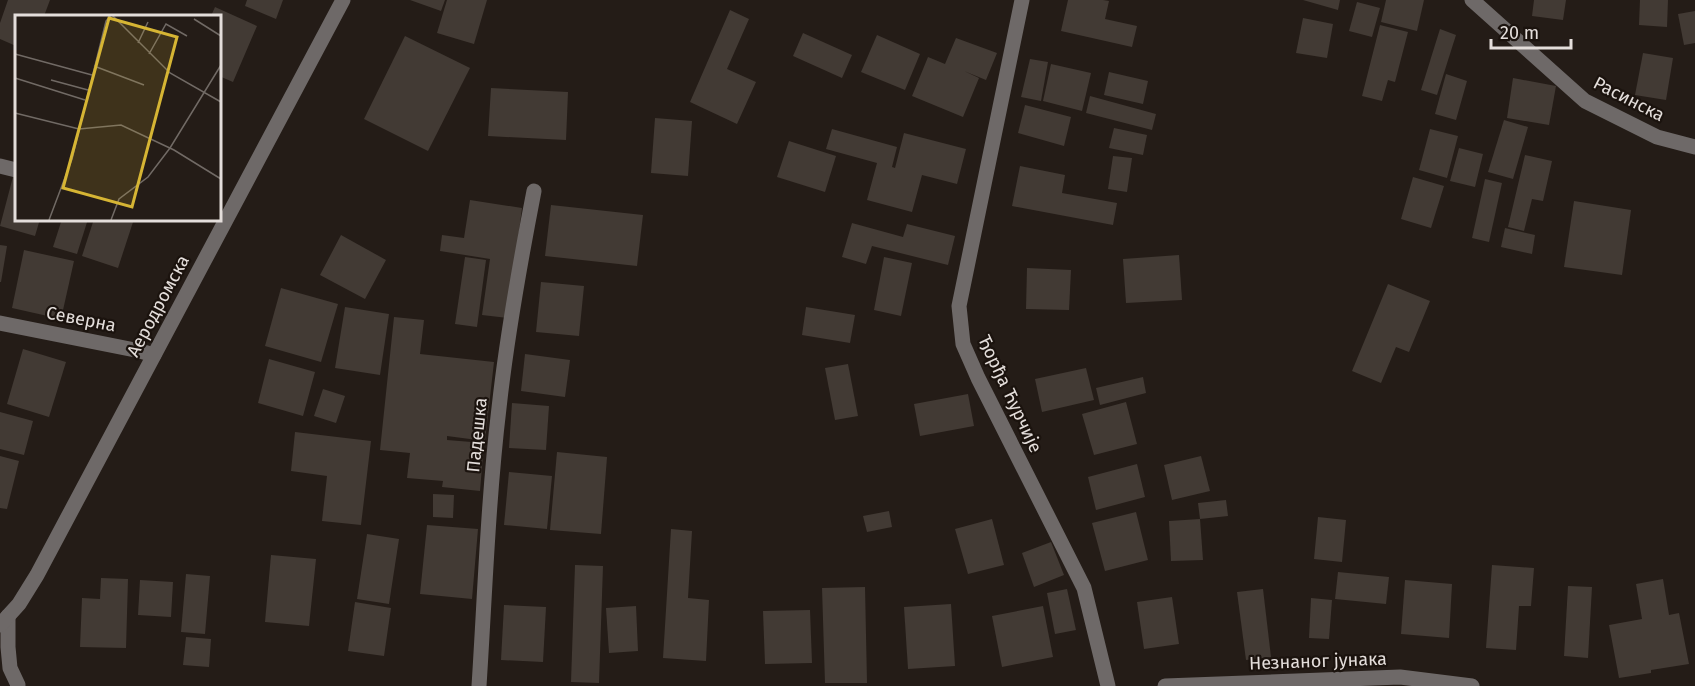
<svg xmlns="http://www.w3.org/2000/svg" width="1695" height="686" font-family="'Fira Sans',sans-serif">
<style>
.building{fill:#423a34}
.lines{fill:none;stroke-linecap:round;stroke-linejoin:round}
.minor{stroke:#6e6968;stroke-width:15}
.labels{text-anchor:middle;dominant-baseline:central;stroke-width:4.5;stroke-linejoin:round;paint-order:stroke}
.street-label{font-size:18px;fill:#e4dedb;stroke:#1b130e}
.inset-road{fill:none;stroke:#716a65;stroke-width:1.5}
.view{fill:#d6b534;fill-opacity:0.15;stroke:#d6b534;stroke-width:3}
.inset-edge{fill:none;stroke:#e4dedb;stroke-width:3}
</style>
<rect width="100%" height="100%" fill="#241c17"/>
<!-- building -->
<g class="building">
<path d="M8 0H50L44 16H16V46L0 39V23Z"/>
<path d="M247 0H283L276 19 245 6Z"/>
<path d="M410 0H445L441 11Z"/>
<path d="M447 0H487L474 44 437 33Z"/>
<path d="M1068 0H1103L1109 1 1105 19 1137 26 1132 47 1061 31Z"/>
<path d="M1303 0H1340L1338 10Z"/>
<path d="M1386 0H1424L1417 31 1381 22Z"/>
<path d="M1534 0H1566L1563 20 1532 16Z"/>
<path d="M1640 0H1668L1667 27 1639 25Z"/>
<path d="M1357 2 1380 8 1372 37 1349 31Z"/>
<path d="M215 7 257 26 233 82 219 76V16H211Z"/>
<path d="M730 10 749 19 727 69 756 82 737 124 690 102Z"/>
<path d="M1695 11V43L1684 45 1678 14Z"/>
<path d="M1303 18 1333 24 1327 58 1296 53Z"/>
<path d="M1380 25 1408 32 1395 82 1388 80 1382 101 1362 96Z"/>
<path d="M1440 29 1456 35 1437 95 1421 90Z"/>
<path d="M803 33 852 55 842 78 793 56Z"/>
<path d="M877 35 920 54 905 90 861 72Z"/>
<path d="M405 36 470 68 428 151 364 119Z"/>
<path d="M956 38 997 53 986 80 964 71 979 78 963 117 912 96 928 57 945 64Z"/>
<path d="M1643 53 1673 58 1666 100 1635 95Z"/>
<path d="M1030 59 1048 62 1041 101 1021 97Z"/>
<path d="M1051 64 1091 73 1082 111 1043 101Z"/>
<path d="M1109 72 1148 81 1143 104 1104 95Z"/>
<path d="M1446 74 1467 81 1456 120 1435 114Z"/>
<path d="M1513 78 1556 86 1549 125 1507 118Z"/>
<path d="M491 88 568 92 566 140 488 136Z"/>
<path d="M1090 96 1156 114 1152 130 1086 113Z"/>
<path d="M1025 105 1071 117 1064 146 1018 133Z"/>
<path d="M655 118 692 121 688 176 651 173Z"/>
<path d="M1504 120 1528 127 1513 179 1488 172Z"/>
<path d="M1114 128 1147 135 1143 155 1109 148Z"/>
<path d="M832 129 897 147 892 167 895 168 904 133 966 149 957 184 922 175 912 212 867 200 877 163 826 149Z"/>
<path d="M1430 129 1458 136 1447 178 1419 170Z"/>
<path d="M789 141 836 156 825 192 777 177Z"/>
<path d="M1459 148 1483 154 1475 187 1450 181Z"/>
<path d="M1525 155 1552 161 1543 201 1532 199 1524 231 1508 227Z"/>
<path d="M1113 156 1132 158 1127 192 1108 189Z"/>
<path d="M1020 166 1065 175 1062 193 1117 203 1113 225 1012 206Z"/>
<path d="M14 173H16V219H40L35 236 0 226Z"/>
<path d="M1413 177 1444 186 1431 228 1401 219Z"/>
<path d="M1485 179 1502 183 1489 242 1472 238Z"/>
<path d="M470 200 522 208 508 318 482 315 490 259 440 251 442 235 464 238Z"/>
<path d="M1574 201 1631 210 1622 275 1564 267Z"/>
<path d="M551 205 643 215 637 266 545 256Z"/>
<path d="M62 219H88L77 254 53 247Z"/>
<path d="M94 219H134L118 268 82 256Z"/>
<path d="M852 223 903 237 907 224 955 236 948 265 872 246 866 264 842 257Z"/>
<path d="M1505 228 1535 235 1532 254 1501 247Z"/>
<path d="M341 235 386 260 365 299 320 275Z"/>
<path d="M0 245 7 246 1 282H0Z"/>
<path d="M24 250 74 261 61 319 12 308Z"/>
<path d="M1179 255 1182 300 1126 303 1123 259Z"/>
<path d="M465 257 486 260 477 327 455 324Z"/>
<path d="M884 257 912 263 901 316 874 310Z"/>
<path d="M1027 268 1071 270 1069 310 1026 309Z"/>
<path d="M541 282 584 286 579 336 536 332Z"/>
<path d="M1388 284 1430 301 1409 352 1396 347 1381 383 1352 371Z"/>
<path d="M281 288 338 304 321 362 265 346Z"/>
<path d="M345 307 389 314 380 375 335 368Z"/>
<path d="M806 307 855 315 850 343 802 335Z"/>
<path d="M394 317 424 320 420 354 494 362 485 441 447 436V440L484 443 480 491 442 487 443 481 407 478 410 453 380 450Z"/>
<path d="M23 349 66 362 49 417 7 404Z"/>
<path d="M525 354 570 360 565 397 521 391Z"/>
<path d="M269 359 315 372 303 416 258 403Z"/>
<path d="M848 364 858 416 835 420 825 368Z"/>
<path d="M1086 368 1094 400 1042 412 1035 379Z"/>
<path d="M1143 377 1146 393 1100 405 1096 388Z"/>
<path d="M323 389 345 396 336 423 314 416Z"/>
<path d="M968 394 974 426 920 436 914 404Z"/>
<path d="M1126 402 1137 444 1094 455 1082 414Z"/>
<path d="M512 403 549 406 546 450 509 448Z"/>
<path d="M0 412 33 421 24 455 0 449Z"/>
<path d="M295 432 371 441 361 525 322 521 327 476 291 471Z"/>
<path d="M557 452 607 457 601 534 550 530Z"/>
<path d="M0 456 19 461 7 509 0 508Z"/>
<path d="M1201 456 1210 491 1172 500 1164 465Z"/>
<path d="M1137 464 1145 497 1096 510 1088 477Z"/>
<path d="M509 472 552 476 547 529 504 525Z"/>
<path d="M433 494 454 495 453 518 433 517Z"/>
<path d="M1226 500 1228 516 1200 519 1198 503Z"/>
<path d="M889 511 892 527 867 532 863 516Z"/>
<path d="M1136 512 1148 560 1105 571 1092 523Z"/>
<path d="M1318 517 1346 520 1342 562 1314 559Z"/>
<path d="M992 519 1004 565 968 574 955 529Z"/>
<path d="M1200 519 1203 560 1171 561 1169 521Z"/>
<path d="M427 525 478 529 472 599 420 594Z"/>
<path d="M671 529 692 531 688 598 709 600 706 661 663 658Z"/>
<path d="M367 534 399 539 389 604 357 599Z"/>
<path d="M1051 542 1064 575 1034 587 1022 553Z"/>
<path d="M271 555 316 559 309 626 265 622Z"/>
<path d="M575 565 603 566 599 683 571 682Z"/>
<path d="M1492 565 1534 568 1531 606H1519L1516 650 1486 648Z"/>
<path d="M1338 572 1389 577 1386 604 1335 599Z"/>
<path d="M186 574 210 576 205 634 181 632Z"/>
<path d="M101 578 128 579 126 648 80 647 82 598 100 599Z"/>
<path d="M1663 579 1669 615 1679 613 1689 664 1651 670V673L1619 678 1609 625 1642 619 1636 584Z"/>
<path d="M140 580 173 582 171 617 138 615Z"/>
<path d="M1405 580 1452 584 1449 638 1401 634Z"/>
<path d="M1568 586 1592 587 1588 658 1564 656Z"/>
<path d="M865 587 867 683H825L822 588Z"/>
<path d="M1067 589 1076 630 1055 634 1047 593Z"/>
<path d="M1263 589 1271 657 1246 660 1237 592Z"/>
<path d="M1172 597 1179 644 1144 649 1137 602Z"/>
<path d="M1311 598 1332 600 1329 639 1309 638Z"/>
<path d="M355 602 391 608 384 656 348 651Z"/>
<path d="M951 604 955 666 908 669 904 607Z"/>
<path d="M504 605 546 607 543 662 501 660Z"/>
<path d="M636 606 638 651 609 653 606 608Z"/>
<path d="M1043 606 1053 657 1002 667 992 616Z"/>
<path d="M810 610 812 663 765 664 763 611Z"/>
<path d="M186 637 211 639 209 667 183 665Z"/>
</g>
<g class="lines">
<!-- minor -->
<g class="minor">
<path d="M1022 0 959 306 963 344 978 378 1084 588 1108 686"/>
<path d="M1472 0 1585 101 1657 137 1695 147"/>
<path d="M0 166 16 170"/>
<path d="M0 323 140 351 154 355"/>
<path d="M8 616V647L10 668 18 685"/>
<path d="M0 625 19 604 37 575 343 0"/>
<path d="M479 686C485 593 488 500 499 408 507 335 520 263 534 191"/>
<path d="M1165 686 1400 677 1472 686"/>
</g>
</g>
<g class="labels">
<!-- street labels -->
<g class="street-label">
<text transform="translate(1629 99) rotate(27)">Расинска</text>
<text transform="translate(158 306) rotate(-62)">Аеродромска</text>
<text transform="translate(81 319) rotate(11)">Северна</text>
<text transform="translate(1010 394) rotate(65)">Ђорђа Ћурчије</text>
<text transform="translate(477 435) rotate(-84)">Падешка</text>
<text transform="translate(1318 661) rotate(-2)">Незнаног јунака</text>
</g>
</g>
<!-- overview -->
<g transform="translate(15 15)">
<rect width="206" height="206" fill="#241c17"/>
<path class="inset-road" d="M97 0 155 58 206 87M179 4 206 21M123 28 133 7M0 39 77 60M134 39 151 9 172 21M79 51 129 70M0 63 70 85M36 65 73 75M0 98 64 114 106 110 159 135 206 164M34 205 57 144 91 6 96 0M96 205 104 184 133 162 155 133 206 50"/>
<path class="view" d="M94 3 162 22 117 192 48 173Z"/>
<rect width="206" height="206" class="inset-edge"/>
</g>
<!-- scale -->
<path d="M1491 39v9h80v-9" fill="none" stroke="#e4dedb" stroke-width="3"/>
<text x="1500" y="39" font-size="18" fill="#e4dedb" stroke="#1b130e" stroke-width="4.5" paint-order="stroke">20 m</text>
</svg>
